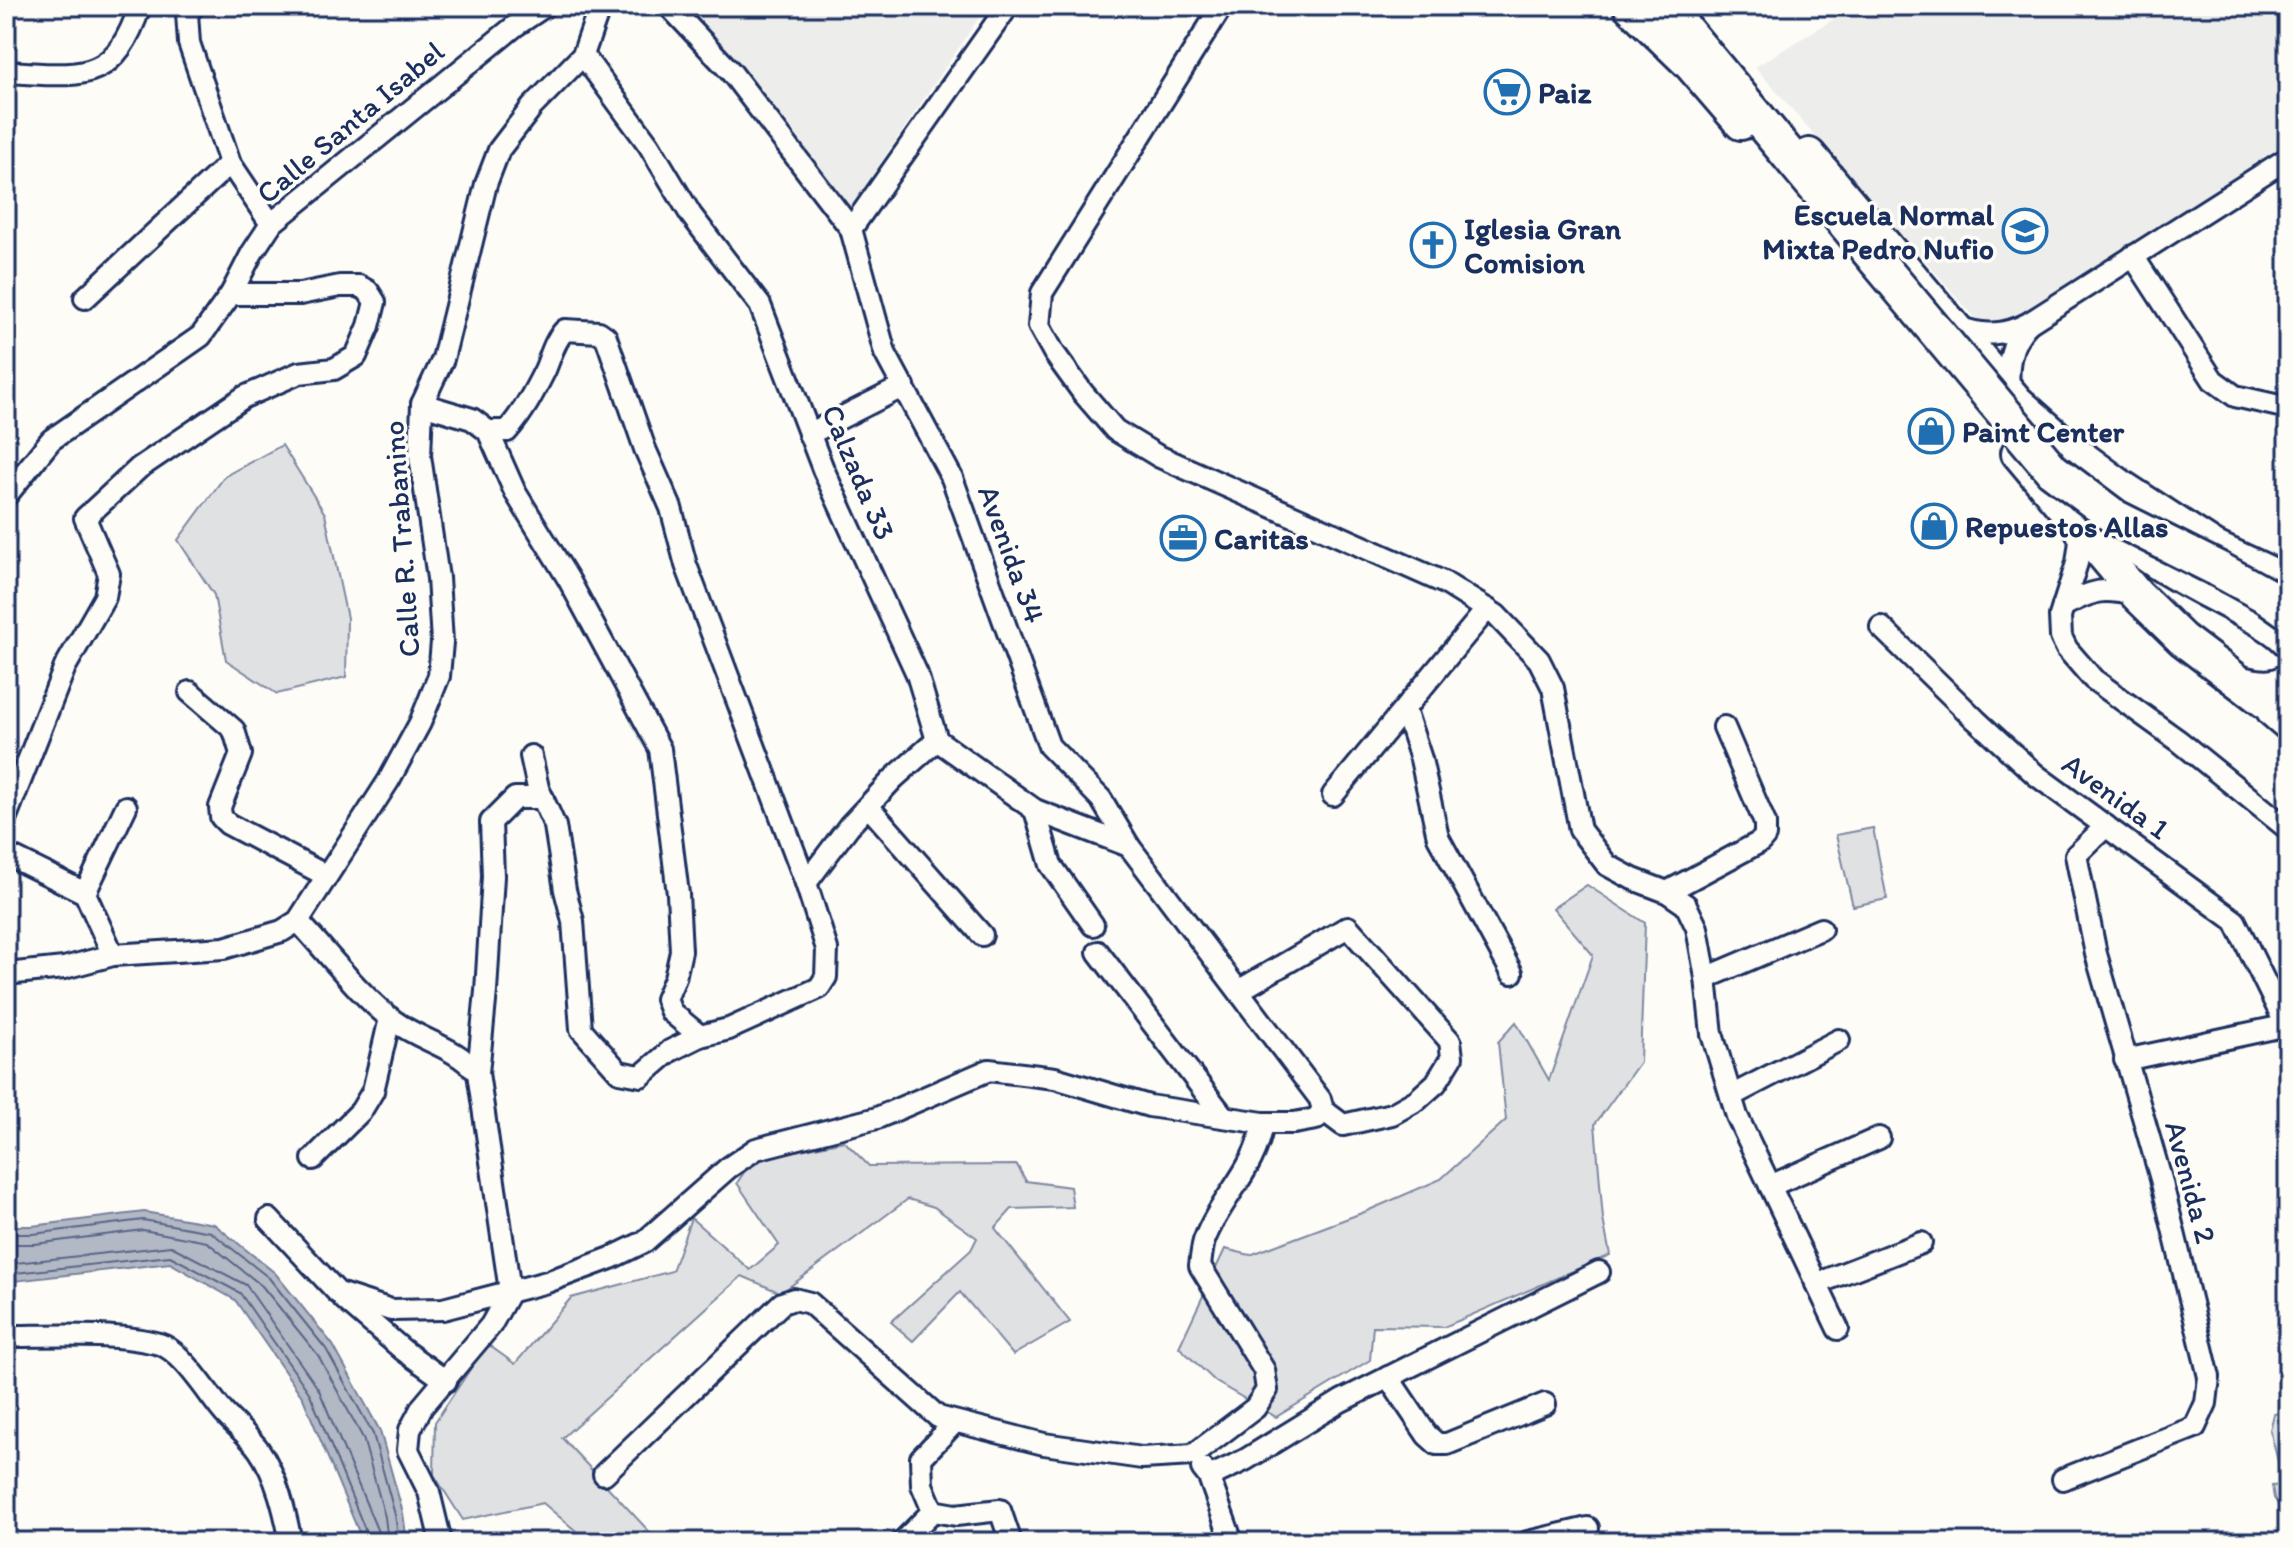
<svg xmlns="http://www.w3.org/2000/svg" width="2294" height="1548" font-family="Itim,sans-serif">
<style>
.built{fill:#edeeec}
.green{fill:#e0e1e3;stroke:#7e88a0;stroke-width:2}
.water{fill:#b3b8c5;stroke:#76819c;stroke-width:2}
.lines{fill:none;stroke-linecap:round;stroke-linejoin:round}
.shore{stroke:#586687;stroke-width:2}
.minor-casing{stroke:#1b2f5e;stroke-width:26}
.primary-casing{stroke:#1b2f5e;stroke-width:38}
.trunk-casing{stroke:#1b2f5e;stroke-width:40}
.minor{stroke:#fdfcf7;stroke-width:20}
.primary{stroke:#fdfcf7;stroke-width:32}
.trunk{stroke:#fdfcf7;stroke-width:34}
.trunk-bridge-casing{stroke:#1b2f5e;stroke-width:40;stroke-linecap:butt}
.trunk-bridge{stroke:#fdfcf7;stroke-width:34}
.labels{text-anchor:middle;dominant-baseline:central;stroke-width:7;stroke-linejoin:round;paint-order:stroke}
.poi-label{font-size:30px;font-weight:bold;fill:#1b2f5e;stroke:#fdfcf7;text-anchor:start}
.street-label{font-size:30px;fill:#1b2f5e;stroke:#fdfcf7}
</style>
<rect width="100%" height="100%" fill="#fdfcf7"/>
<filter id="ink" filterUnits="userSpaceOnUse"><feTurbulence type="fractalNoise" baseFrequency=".0125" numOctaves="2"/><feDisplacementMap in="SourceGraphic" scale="16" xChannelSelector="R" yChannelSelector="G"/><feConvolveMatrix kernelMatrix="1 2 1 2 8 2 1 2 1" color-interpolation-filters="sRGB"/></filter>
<g filter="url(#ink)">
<!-- built -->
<g class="built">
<path d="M676 6H987L846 214Z"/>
<path d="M1855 6H2288V142L2015 319 1994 325 1977 320 1755 67Z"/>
</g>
<!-- green -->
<g class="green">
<path d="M282 445 325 514 347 618 346 677 277 694 226 660 214 595 178 540 225 476Z"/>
<path d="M1873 828 1887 899 1853 906 1836 835Z"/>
<path d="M1587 885 1645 923 1640 1062 1595 1124 1603 1219 1610 1255 1444 1327 1373 1326 1370 1360 1276 1417 1216 1382 1179 1347 1225 1249 1250 1255 1367 1211 1441 1179 1506 1120 1498 1042 1516 1022 1549 1080 1593 955 1553 908Z"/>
<path d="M844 1141 869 1166 1017 1165 1026 1181 1070 1187 1073 1207 1012 1209 995 1228 1070 1322 1013 1355 960 1292 913 1341 891 1322 971 1250 977 1238 934 1207 908 1199 781 1293 742 1276 562 1438 659 1542H589L543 1503 463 1520 434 1475 435 1422 487 1344 515 1364 571 1298 672 1271 691 1218 750 1270 779 1245 737 1183 752 1160Z"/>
<path d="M2288 1411V1508L2280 1507 2274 1498 2272 1486 2284 1485 2270 1430 2274 1414Z"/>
</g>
<!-- water -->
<path class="water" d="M144 1212 214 1224 275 1273 333 1345 380 1431 403 1513 407 1542H363L303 1398 235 1300 170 1263 6 1282V1226H32Z"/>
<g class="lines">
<!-- shore -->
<g class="shore">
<path d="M6 1234H33L143 1220 211 1232 269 1278 326 1349 373 1434 395 1515 399 1542"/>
<path d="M6 1244H35L143 1230 207 1242 262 1286 318 1355 363 1438 385 1517 388 1542"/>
<path d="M6 1264 171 1246 246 1285 319 1390 378 1532 380 1542"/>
<path d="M6 1274 170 1256 240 1293 310 1394 370 1542"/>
</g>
<!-- minor casing -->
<g class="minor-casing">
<g id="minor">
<path d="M194 6 187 13 189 43 230 163 271 224"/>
<path d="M669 6 731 72 851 229 885 353 952 478 1049 746 1101 799 1129 846 1320 1099 1323 1110"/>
<path d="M1222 6 1042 293 1039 326 1054 353 1083 393 1115 430 1158 456 1445 583 1496 615 1539 660 1553 688 1580 830 1607 865 1633 879 1667 892 1686 905 1697 928 1706 978 1712 1034 1737 1116 1838 1329"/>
<path d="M583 55 649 145 691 215 760 305 823 469 917 674 937 740 1035 810 1129 846"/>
<path d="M6 72C79 75 113 87 140 6"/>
<path d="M851 229 1008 6"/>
<path d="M2133 256 2213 380 2235 396 2288 408"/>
<path d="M85 298 230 163"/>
<path d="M1956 326C1982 337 2004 336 2029 323L2288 158"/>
<path d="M2009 393C2007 366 2009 343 2029 323"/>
<path d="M422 404 472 419 488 431 515 492 569 580 660 749 678 894 681 951 675 978 666 999 671 1012 700 1036 729 1029 819 988 826 977 827 949 806 883 686 565 671 508 645 449 606 337 599 332 565 330C554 341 551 356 545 370 534 392 523 413 507 431H488"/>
<path d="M809 434 904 386"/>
<path d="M6 496 51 440 201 336 231 294 252 253 271 224 515 26 545 6"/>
<path d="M2073 525 2080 541 2077 563 2060 616 2061 637 2067 649 2093 679 2179 741 2288 829"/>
<path d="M2063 606C2096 589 2102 588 2137 595"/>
<path d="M1881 627 1976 720 2036 775 2235 921 2288 1029"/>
<path d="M190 692 234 730 241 754 220 807 221 817 228 824 325 875"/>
<path d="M1405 710 1421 759 1438 837 1512 973"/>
<path d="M531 756 538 788 555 826 565 890 573 921 581 1029 619 1072 641 1076 670 1051 700 1036"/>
<path d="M1333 795 1487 609"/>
<path d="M868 806 982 935"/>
<path d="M1035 810 1051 865 1093 925"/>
<path d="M6 817 65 667 105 597 109 574 85 518 139 468 244 397 299 373 334 369 356 356 369 326 375 302 368 291 359 286H340L300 294H231"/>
<path d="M6 854 85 893 113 955"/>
<path d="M806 883 849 826 894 778 937 740"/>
<path d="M1667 892 1760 842 1765 836V823L1724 727"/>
<path d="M85 893 126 807"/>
<path d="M298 921C327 952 361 997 394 1021 423 1042 453 1045 478 1073L510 1291 491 1325 422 1407 410 1430 408 1450 429 1492 441 1542"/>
<path d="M1098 952 1224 1117"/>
<path d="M6 974 64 968 113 955 224 948 282 931 298 921 389 780 420 723 439 676 442 642 438 578 420 456 422 404 443 359 486 184 499 150 532 107 583 55 600 6"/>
<path d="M1706 978 1821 929"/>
<path d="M1240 990 1348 927 1450 1041 1452 1057 1436 1083 1417 1100 1392 1114 1343 1125 1323 1110"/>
<path d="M2125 1060 2288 1025"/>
<path d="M478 1073 486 991 493 876 491 822 515 798H543"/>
<path d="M1731 1096 1839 1040"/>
<path d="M313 1159 361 1111 373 1091 390 1018"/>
<path d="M1770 1186 1879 1138"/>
<path d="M269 1219 338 1293 391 1310 443 1309 547 1282 611 1258 644 1242 728 1168 756 1149 877 1118 989 1070 1055 1078 1149 1106 1263 1123H1294L1316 1119 1323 1110"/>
<path d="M1816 1284 1921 1243"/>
<path d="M344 1299 403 1350 446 1381"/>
<path d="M6 1336C50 1336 117 1332 159 1344 182 1350 209 1396 225 1414 236 1426 250 1437 259 1450 277 1476 285 1512 291 1542"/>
<path d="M1388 1377 1427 1435 1437 1444H1447L1545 1404"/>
<path d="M1202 1468 1209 1477 1232 1542"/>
<path d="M604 1474 782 1303 794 1299 810 1303 938 1417 1044 1444 1142 1458 1193 1455 1255 1408 1267 1390 1264 1370 1200 1266C1201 1258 1202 1248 1204 1241 1220 1198 1256 1170 1263 1123"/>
<path d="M1209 1477 1245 1460 1341 1401 1599 1272"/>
<path d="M2063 1479 2195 1427 2206 1403 2209 1377 2161 1179 2096 954 2076 855 2106 826"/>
<path d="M933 1511 922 1485 921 1458 955 1422"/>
<path d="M933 1511 956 1515 1000 1510 1011 1542"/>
<path d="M902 1542 933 1511"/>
<path d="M1528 1542 1588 1528"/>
</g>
</g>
<!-- primary casing -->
<g class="primary-casing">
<g id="primary">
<path d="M1630 6 1691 65 1741 123"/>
<path d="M1809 155 2017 402 2070 449 2123 488 2238 563"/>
<path d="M2018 453 2137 595 2182 639 2288 719"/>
<path d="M2106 518C2140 559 2189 581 2235 606 2253 616 2274 625 2288 640"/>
<path d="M2241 683C2259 687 2272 690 2288 680"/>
</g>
</g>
<!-- trunk casing -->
<g class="trunk-casing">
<g id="trunk">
<path d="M1674 17 1876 260"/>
<path d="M2217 550 2288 583"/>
<path d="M2274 710 2288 722"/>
</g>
</g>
<!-- minor -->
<use href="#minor" class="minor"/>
<!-- primary -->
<use href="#primary" class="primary"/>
<!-- trunk -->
<use href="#trunk" class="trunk"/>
<!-- trunk-bridge casing -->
<g class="trunk-bridge-casing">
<path id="trunk-bridge" d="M1876 260 2052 470 2116 518 2218 569 2267 596 2288 611"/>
</g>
<!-- trunk-bridge -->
<use href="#trunk-bridge" class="trunk-bridge"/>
</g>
</g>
<!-- icons -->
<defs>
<g id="supermarket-ring" transform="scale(2.3)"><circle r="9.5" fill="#fdfcf7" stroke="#1f6fb2" stroke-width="1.5"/><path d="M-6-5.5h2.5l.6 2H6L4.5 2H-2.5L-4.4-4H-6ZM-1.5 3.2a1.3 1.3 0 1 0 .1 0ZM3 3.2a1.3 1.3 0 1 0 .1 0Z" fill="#1f6fb2"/></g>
<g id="school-ring" transform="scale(2.3)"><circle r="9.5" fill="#fdfcf7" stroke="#1f6fb2" stroke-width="1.5"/><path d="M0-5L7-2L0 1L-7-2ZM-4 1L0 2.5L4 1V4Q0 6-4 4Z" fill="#1f6fb2"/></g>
<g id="church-ring" transform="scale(2.3)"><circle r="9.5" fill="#fdfcf7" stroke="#1f6fb2" stroke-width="1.5"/><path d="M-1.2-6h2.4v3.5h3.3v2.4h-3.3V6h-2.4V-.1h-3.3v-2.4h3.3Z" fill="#1f6fb2"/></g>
<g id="shop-ring" transform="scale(2.3)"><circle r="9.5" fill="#fdfcf7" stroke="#1f6fb2" stroke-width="1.5"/><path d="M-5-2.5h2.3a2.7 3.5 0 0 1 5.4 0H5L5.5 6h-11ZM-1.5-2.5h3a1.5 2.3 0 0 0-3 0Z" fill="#1f6fb2"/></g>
<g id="office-ring" transform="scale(2.3)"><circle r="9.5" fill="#fdfcf7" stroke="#1f6fb2" stroke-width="1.5"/><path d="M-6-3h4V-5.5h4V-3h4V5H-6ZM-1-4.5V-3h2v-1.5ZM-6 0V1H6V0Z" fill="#1f6fb2"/></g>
</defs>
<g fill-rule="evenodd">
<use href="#supermarket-ring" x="1507" y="92"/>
<use href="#school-ring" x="2025" y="231"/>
<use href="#church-ring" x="1433" y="245"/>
<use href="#shop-ring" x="1931" y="431"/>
<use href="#shop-ring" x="1934" y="526"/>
<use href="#office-ring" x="1183" y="538"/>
</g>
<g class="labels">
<!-- poi labels -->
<g class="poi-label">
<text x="1538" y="92">Paiz</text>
<text x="1994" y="214" text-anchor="end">Escuela Normal<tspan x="1994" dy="34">Mixta Pedro Nufio</tspan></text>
<text x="1464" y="228">Iglesia Gran<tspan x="1464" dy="34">Comision</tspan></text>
<text x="1962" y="431">Paint Center</text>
<text x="1965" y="526">Repuestos Allas</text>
<text x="1214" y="538">Caritas</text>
</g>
<!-- street labels -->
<g class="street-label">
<text transform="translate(350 122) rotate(-40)">Calle Santa Isabel</text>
<text transform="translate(859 472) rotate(67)">Calzada 33</text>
<text transform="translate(401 539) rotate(-94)">Calle R. Trabanino</text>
<text transform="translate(1012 554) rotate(70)">Avenida 34</text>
<text transform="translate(2116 796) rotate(36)">Avenida 1</text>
<text transform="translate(2191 1182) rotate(75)">Avenida 2</text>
</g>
</g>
<!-- margin -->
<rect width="2294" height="1548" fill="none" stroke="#fdfcf7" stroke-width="32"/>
<rect x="16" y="16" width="2262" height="1516" fill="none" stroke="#1b2f5e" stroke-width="3" filter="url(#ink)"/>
</svg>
